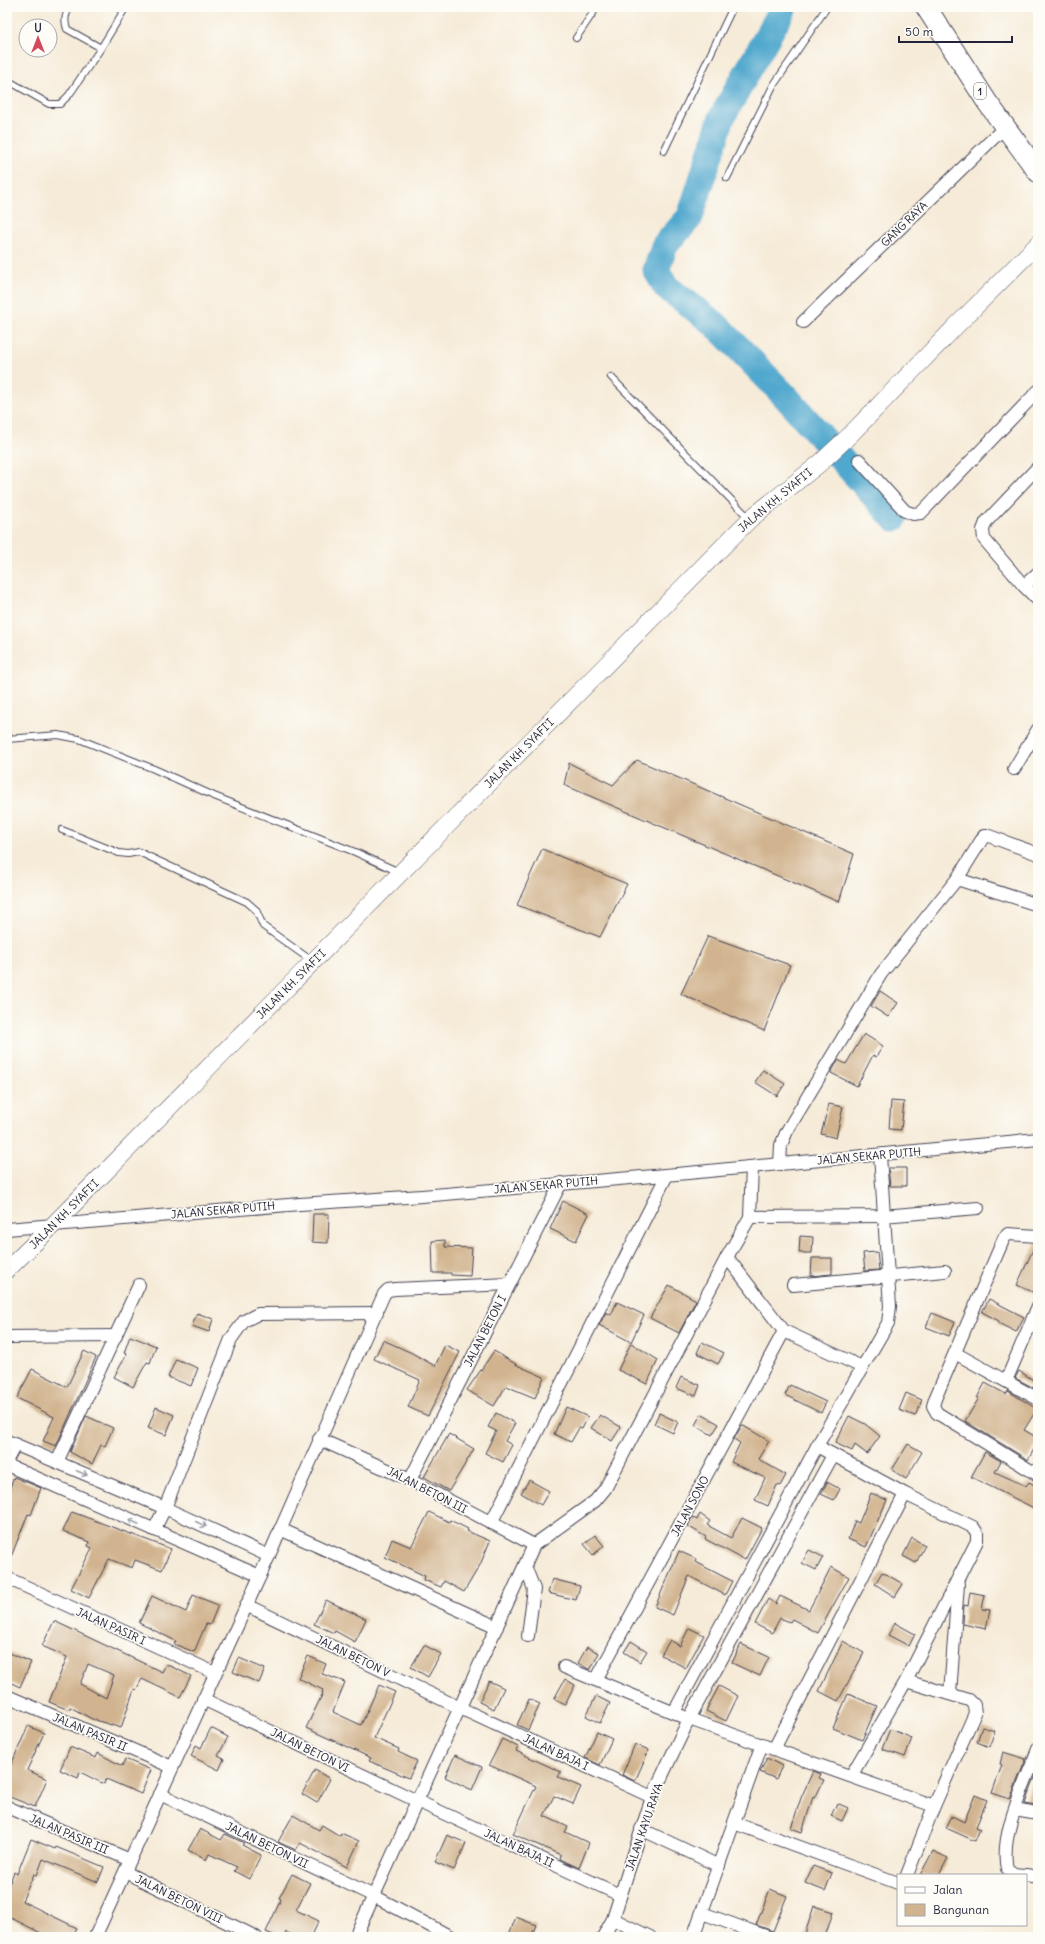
<svg xmlns="http://www.w3.org/2000/svg" width="1045" height="1944" font-family="Delius,sans-serif">
<style>
.lines{fill:none;stroke-linecap:round;stroke-linejoin:round}
.river{stroke:#51a8ce;stroke-width:27}
.building{fill:#d1b48f;fill-rule:evenodd}
.service-casing{stroke:#424053;stroke-width:8}
.minor-casing{stroke:#424053;stroke-width:14}
.secondary-casing{stroke:#424053;stroke-width:18}
.trunk-casing{stroke:#424053;stroke-width:22}
.service{stroke:#fff;stroke-width:6}
.minor{stroke:#fff;stroke-width:12}
.secondary{stroke:#fff;stroke-width:17}
.trunk{stroke:#fff;stroke-width:20}
.oneway{stroke:#9c9ca7}
.labels{text-anchor:middle;dominant-baseline:central;stroke-width:3.5;stroke-linejoin:round;paint-order:stroke}
.shield{fill:#fdfcf7;stroke:#646373;stroke-width:1}
.shield-label{font-size:10px;font-weight:bold;fill:#22223b}
.street-label{font-size:11px;fill:#22223b;stroke:#fdfcf7}
</style>
<rect width="100%" height="100%" fill="#fdfcf7"/>
<filter id="ink" filterUnits="userSpaceOnUse"><feTurbulence type="fractalNoise" baseFrequency=".025" numOctaves="2"/><feDisplacementMap in="SourceGraphic" scale="8" xChannelSelector="R" yChannelSelector="G"/><feConvolveMatrix kernelMatrix="1 2 1 2 8 2 1 2 1" color-interpolation-filters="sRGB"/></filter>
<filter id="wash" filterUnits="userSpaceOnUse"><feTurbulence type="fractalNoise" baseFrequency=".012" numOctaves="4" result="noise"/><feDisplacementMap in="SourceGraphic" scale="16" xChannelSelector="R" yChannelSelector="G"/><feGaussianBlur stdDeviation="0.9" result="paint"/><feColorMatrix in="noise" values="0 0 0 0 0 0 0 0 0 0 0 0 0 0 0 0 0 1.4 0 .05"/><feComposite in="paint" operator="in"/></filter>
<g filter="url(#wash)">
<rect width="100%" height="100%" fill="#f6ebd8"/>
<g class="lines">
<!-- river -->
<path class="river" d="M784 7 722 117 690 217 665 245 656 270 666 287 715 324 786 397 894 518"/>
</g>
<g id="blocks">
<!-- building -->
<g class="building">
<path d="M637 760 854 854 839 902 564 785 569 763 613 785Z"/>
<path d="M542 849 627 884 600 937 517 905Z"/>
<path d="M708 936 790 965 764 1031 681 994Z"/>
<path d="M880 991 898 1003 888 1017 871 1006Z"/>
<path d="M864 1034 883 1046 876 1057 873 1055 857 1086 831 1073 838 1060 846 1064Z"/>
<path d="M763 1070 785 1084 777 1096 755 1082Z"/>
<path d="M891 1101 904 1102 901 1130 889 1129Z"/>
<path d="M829 1104 843 1107 836 1138 821 1134Z"/>
<path d="M888 1168H906V1186H890Z"/>
<path d="M563 1201 589 1214 576 1241 550 1229Z"/>
<path d="M313 1214H329L328 1243 312 1242Z"/>
<path d="M800 1236 813 1237 812 1253H799Z"/>
<path d="M445 1240V1247L472 1248 470 1276 451 1275V1273H433L432 1241Z"/>
<path d="M1036 1243H1038V1285L1035 1293 1017 1285Z"/>
<path d="M877 1252 879 1270 865 1271 863 1253Z"/>
<path d="M812 1258H832V1274L811 1276Z"/>
<path d="M669 1285 696 1300 679 1333 650 1318Z"/>
<path d="M989 1299 1024 1317 1016 1332 998 1323 999 1321 982 1312Z"/>
<path d="M617 1302 644 1315 631 1342 599 1325 606 1312 611 1315Z"/>
<path d="M197 1313 213 1319 209 1332 192 1326Z"/>
<path d="M932 1313 955 1322 949 1336 926 1327Z"/>
<path d="M130 1336 156 1346 150 1363 147 1362 133 1387 114 1377 127 1354 124 1353Z"/>
<path d="M383 1340 412 1353 435 1366 445 1345 460 1352 428 1416 408 1407 420 1380 374 1359Z"/>
<path d="M702 1342 724 1353 718 1364 697 1353Z"/>
<path d="M631 1343 658 1360 647 1384 618 1370Z"/>
<path d="M84 1351 96 1357 56 1446 43 1441 54 1417 17 1398 32 1369 67 1387Z"/>
<path d="M494 1351 519 1366 544 1377 535 1398 506 1386 494 1406 467 1390Z"/>
<path d="M176 1359 198 1368 191 1386 168 1377Z"/>
<path d="M1019 1371 1038 1383 1034 1388 1015 1378Z"/>
<path d="M681 1377 700 1385 696 1396 676 1388Z"/>
<path d="M985 1383 1006 1394 1008 1391 1037 1409 1024 1430 1038 1438V1442L1028 1460 965 1421 979 1398H977Z"/>
<path d="M790 1385 826 1402 821 1413 785 1395Z"/>
<path d="M906 1393 922 1400 915 1416 899 1410Z"/>
<path d="M156 1407 174 1415 166 1435 148 1428Z"/>
<path d="M566 1407 588 1417 582 1429 579 1428 571 1442 554 1434Z"/>
<path d="M496 1413 515 1423 505 1441 512 1445 503 1462 485 1453 496 1431 488 1427Z"/>
<path d="M659 1413 678 1422 673 1433 654 1424Z"/>
<path d="M701 1414 719 1424 712 1435 695 1425Z"/>
<path d="M600 1415 621 1427 612 1441 591 1428Z"/>
<path d="M86 1416 113 1428 105 1446 101 1445 92 1464 70 1452Z"/>
<path d="M849 1416 865 1424 880 1436 867 1454 855 1445 852 1451 835 1443Z"/>
<path d="M742 1425 769 1441 758 1459 786 1475 780 1486 777 1485 768 1506 755 1500 765 1478 731 1462 740 1443 734 1439Z"/>
<path d="M449 1434 474 1449 449 1491 424 1477Z"/>
<path d="M908 1444 922 1452 906 1479 892 1470Z"/>
<path d="M985 1452 1001 1461 995 1472 1026 1486 1029 1482 1038 1487V1510L971 1477Z"/>
<path d="M14 1477 41 1488 31 1515 28 1514 9 1562H7V1496Z"/>
<path d="M529 1480 549 1491 541 1505 521 1493Z"/>
<path d="M827 1482 840 1489 834 1500 821 1494Z"/>
<path d="M871 1493 887 1500 866 1547 848 1539 855 1521 859 1523Z"/>
<path d="M72 1512 171 1549 162 1570 135 1560 132 1568 109 1559 89 1598 71 1589 92 1548 88 1546 89 1542 63 1531Z"/>
<path d="M429 1512 449 1522 450 1520 468 1529 467 1531 490 1541 480 1565 464 1592 444 1581 441 1587 424 1580 425 1576 385 1557 392 1539 411 1547Z"/>
<path d="M700 1514 710 1521 707 1525 731 1538 742 1518 762 1528 745 1560 705 1539 706 1537 688 1526 692 1517 697 1520Z"/>
<path d="M595 1535 604 1546 593 1555 584 1544Z"/>
<path d="M912 1538 925 1545 916 1563 903 1556Z"/>
<path d="M809 1550 823 1557 816 1570 802 1563Z"/>
<path d="M679 1551 696 1559 695 1562 732 1581 725 1595 689 1576 673 1615 655 1607Z"/>
<path d="M831 1567 849 1577 818 1633 792 1619 790 1622 780 1618 772 1633 755 1624 768 1599 776 1604 780 1596 809 1610Z"/>
<path d="M882 1572 903 1584 895 1597 875 1584Z"/>
<path d="M552 1579 580 1586 576 1600 548 1593Z"/>
<path d="M970 1592 985 1595 982 1609 990 1610 986 1629 963 1624 964 1605 968 1606Z"/>
<path d="M193 1595 218 1605 210 1625 206 1624 194 1652 174 1644 176 1641 139 1623 152 1596 186 1612Z"/>
<path d="M326 1600 366 1619 355 1642 335 1631 334 1633 314 1624Z"/>
<path d="M54 1621 162 1672 166 1664 191 1676 180 1697 142 1679 136 1690 134 1689 121 1728 92 1719 70 1707 69 1710 49 1702 67 1657 42 1646ZM88 1664 114 1675 106 1698 80 1684Z"/>
<path d="M895 1623 915 1634 909 1646 888 1635Z"/>
<path d="M689 1628 704 1635 686 1668 661 1655 670 1640 680 1646Z"/>
<path d="M631 1641 647 1651 640 1662 624 1652Z"/>
<path d="M843 1641 864 1653 838 1701 819 1691Z"/>
<path d="M741 1644 769 1657 760 1676 732 1663Z"/>
<path d="M424 1645 441 1654 428 1677 411 1667Z"/>
<path d="M587 1647 599 1653 590 1670 578 1663Z"/>
<path d="M7 1652 31 1662 20 1687 7 1681Z"/>
<path d="M308 1656 326 1664 322 1674 345 1682 333 1712 361 1725 379 1685 395 1692 374 1738 399 1749 398 1752 417 1761 409 1778 369 1761 371 1758 306 1728 323 1693H322L323 1690 298 1678Z"/>
<path d="M239 1658 265 1669 259 1683 233 1672Z"/>
<path d="M565 1679 575 1685 565 1705 554 1699Z"/>
<path d="M489 1681 504 1688 494 1709 479 1702Z"/>
<path d="M719 1686 738 1696 726 1721 706 1711Z"/>
<path d="M848 1694 877 1706 862 1740 833 1728Z"/>
<path d="M596 1696 610 1703 600 1723 586 1716Z"/>
<path d="M529 1699 540 1704 528 1730 517 1725Z"/>
<path d="M28 1726 44 1733 27 1770 47 1779 35 1807 7 1796V1763L11 1765Z"/>
<path d="M982 1727 995 1731 989 1747 977 1742Z"/>
<path d="M211 1728 228 1737 218 1756 224 1759 219 1770 191 1756 196 1745 201 1748Z"/>
<path d="M890 1729 912 1738 905 1757 882 1749Z"/>
<path d="M597 1732 612 1739 600 1765 585 1758Z"/>
<path d="M502 1739 518 1747 516 1751 561 1772 558 1777 581 1787 573 1804 554 1796 544 1816 568 1827 565 1832 589 1843 579 1868 560 1859 561 1855 513 1834 536 1786 489 1765Z"/>
<path d="M635 1744 649 1750 635 1781 622 1775Z"/>
<path d="M70 1747 96 1758 98 1753 122 1766 125 1759 151 1770 141 1794 106 1779 104 1784 80 1772 78 1778 60 1770Z"/>
<path d="M1003 1752 1026 1759 1010 1799 992 1793 1002 1765 1000 1764Z"/>
<path d="M455 1755 482 1767 472 1790 445 1777Z"/>
<path d="M767 1758 782 1766 776 1779 760 1772Z"/>
<path d="M315 1770 330 1779 317 1803 302 1794Z"/>
<path d="M1038 1770V1806L1025 1804 1028 1795Z"/>
<path d="M813 1771 821 1774 819 1778 824 1780 815 1798 813 1797 802 1832 791 1828 801 1798Z"/>
<path d="M975 1795 987 1800 976 1827 980 1829 975 1841 946 1828 952 1816 964 1822Z"/>
<path d="M837 1803 848 1808 842 1821 831 1816Z"/>
<path d="M293 1815 319 1830 322 1825 340 1836 341 1833 359 1841 347 1867 300 1843 296 1850 278 1842Z"/>
<path d="M200 1829 221 1840 225 1834 244 1843 242 1845 261 1855 249 1879 234 1871 237 1867 209 1854 206 1860 188 1850Z"/>
<path d="M447 1835 466 1843 454 1870 435 1862Z"/>
<path d="M31 1839 55 1849 56 1847 104 1867 98 1882 43 1859 37 1875 34 1874 22 1901 77 1928 72 1937H49L7 1916V1889L14 1872 17 1874Z"/>
<path d="M933 1851 948 1858 939 1875H920Z"/>
<path d="M813 1866 832 1873 825 1891 805 1883Z"/>
<path d="M292 1874 310 1883 296 1910 319 1921 311 1937H296L286 1932 284 1937H278L266 1932 281 1899 279 1898Z"/>
<path d="M770 1889 787 1896 773 1931 756 1925Z"/>
<path d="M814 1906 833 1912 825 1937H804Z"/>
<path d="M516 1917 536 1925 531 1937H508Z"/>
</g>
</g>
</g>
<g filter="url(#ink)">
<use href="#blocks" fill-opacity="0" stroke="#424053" stroke-width="1"/>
<g class="lines">
<!-- service casing -->
<g class="service-casing">
<g id="service">
<path d="M70 7C65 15 64 20 67 29L101 48 126 7"/>
<path d="M576 38 597 7"/>
<path d="M7 80 49 104H60L69 95 101 48"/>
<path d="M664 151 733 7"/>
<path d="M727 178 773 86 827 7"/>
<path d="M611 377 749 518"/>
<path d="M7 739 58 735 79 739 154 769 214 796 355 852 399 872"/>
<path d="M62 830 119 853 128 854 139 852 247 902 256 910 263 926 312 961"/>
</g>
</g>
<!-- minor casing -->
<g class="minor-casing">
<g id="minor">
<path d="M803 322 1005 127"/>
<path d="M859 460 905 511 913 514 921 513 1038 391"/>
<path d="M1038 467 986 522 983 530 984 539 1024 586 1038 600"/>
<path d="M1024 586 1038 573"/>
<path d="M1014 769 1038 729"/>
<path d="M957 879 1038 905"/>
<path d="M780 1164 781 1145 787 1131 881 974 957 879 984 836H989L1038 854"/>
<path d="M750 1217 883 1216 978 1208"/>
<path d="M7 1229 300 1204 422 1196 688 1173 1038 1139"/>
<path d="M1038 1236 1008 1234 1004 1238 935 1399 933 1406 937 1413 1038 1475"/>
<path d="M727 1257 784 1331 862 1367"/>
<path d="M793 1285 945 1271"/>
<path d="M7 1337 116 1336"/>
<path d="M955 1353 1038 1399"/>
<path d="M1006 1381 1038 1306"/>
<path d="M319 1439 410 1480 534 1545"/>
<path d="M7 1441 165 1508 269 1556"/>
<path d="M817 1446 905 1494 973 1527 977 1533V1541L906 1681 851 1776"/>
<path d="M7 1460 15 1445"/>
<path d="M57 1462 139 1285"/>
<path d="M7 1465 260 1576"/>
<path d="M410 1480 561 1183"/>
<path d="M491 1523 667 1175"/>
<path d="M280 1529 497 1627"/>
<path d="M154 1530 165 1508 231 1339 244 1321 258 1314 377 1313"/>
<path d="M525 1566 534 1589 528 1636"/>
<path d="M7 1578 215 1673"/>
<path d="M246 1605 460 1708 652 1797"/>
<path d="M564 1667 689 1719 934 1806"/>
<path d="M596 1680 784 1331"/>
<path d="M906 1681 969 1700 974 1705 975 1713 934 1806 907 1875"/>
<path d="M950 1694 958 1584"/>
<path d="M7 1696 172 1767"/>
<path d="M203 1699 417 1801 620 1895"/>
<path d="M674 1712 817 1446 888 1323 890 1306 880 1155"/>
<path d="M774 1749 905 1494"/>
<path d="M160 1794 374 1896 451 1937"/>
<path d="M7 1807 130 1860"/>
<path d="M1015 1810 1038 1814"/>
<path d="M734 1823 898 1883"/>
<path d="M641 1829 719 1866"/>
<path d="M125 1872 256 1937"/>
<path d="M1024 1875 1014 1874 1007 1869C999 1834 1026 1782 1038 1749"/>
<path d="M1026 1875 1038 1877"/>
<path d="M702 1913 768 1937"/>
<path d="M613 1919 650 1937"/>
<path d="M95 1937 260 1576 384 1294 388 1290 395 1289 509 1284"/>
<path d="M355 1937 534 1545 595 1501 605 1489 727 1257 750 1217 752 1167"/>
<path d="M603 1937 613 1919 652 1797 689 1719 833 1455"/>
<path d="M693 1937 762 1744"/>
</g>
</g>
<!-- secondary casing -->
<g class="secondary-casing">
<path id="secondary" d="M7 1270 53 1225 750 519 819 464 849 436 956 326 1038 244"/>
</g>
<!-- trunk casing -->
<g class="trunk-casing">
<path id="trunk" d="M926 7 987 102 1038 172"/>
</g>
<!-- service -->
<use href="#service" class="service"/>
<!-- minor -->
<use href="#minor" class="minor"/>
<!-- secondary -->
<use href="#secondary" class="secondary"/>
<!-- trunk -->
<use href="#trunk" class="trunk"/>
</g>
<!-- one-way arrows -->
<defs><path id="oneway-shaft" d="M-6 0H5M1.5-3L5.5 0L1.5 3" fill="none" stroke-width="1.6" stroke-linecap="round" stroke-linejoin="round"/></defs>
<g class="oneway">
<use href="#oneway-shaft" transform="translate(82 1473) rotate(23)"/>
<use href="#oneway-shaft" transform="translate(134 1522) rotate(-156)"/>
<use href="#oneway-shaft" transform="translate(201 1524) rotate(25)"/>
</g>
</g>
<g class="labels">
<!-- shield labels -->
<rect class="shield" x="974" y="83" width="12" height="16" rx="3"/>
<g class="shield-label">
<text x="980" y="91">1</text>
</g>
<!-- street labels -->
<g class="street-label">
<text transform="translate(904 224) rotate(-44)">GANG RAYA</text>
<text transform="translate(775 500) rotate(-40)">JALAN KH. SYAFI'I</text>
<text transform="translate(519 753) rotate(-45)">JALAN KH. SYAFI'I</text>
<text transform="translate(291 984) rotate(-45)">JALAN KH. SYAFI'I</text>
<text transform="translate(869 1156) rotate(-5)">JALAN SEKAR PUTIH</text>
<text transform="translate(546 1185) rotate(-5)">JALAN SEKAR PUTIH</text>
<text transform="translate(223 1210) rotate(-5)">JALAN SEKAR PUTIH</text>
<text transform="translate(64 1214) rotate(-45)">JALAN KH. SYAFI'I</text>
<text transform="translate(485 1331) rotate(-63)">JALAN BETON I</text>
<text transform="translate(427 1490) rotate(27)">JALAN BETON III</text>
<text transform="translate(690 1506) rotate(-62)">JALAN SONO</text>
<text transform="translate(111 1626) rotate(24)">JALAN PASIR I</text>
<text transform="translate(353 1656) rotate(26)">JALAN BETON V</text>
<text transform="translate(90 1732) rotate(23)">JALAN PASIR II</text>
<text transform="translate(310 1750) rotate(26)">JALAN BETON VI</text>
<text transform="translate(556 1752) rotate(25)">JALAN BAJA I</text>
<text transform="translate(644 1827) rotate(-71)">JALAN KAYU RAYA</text>
<text transform="translate(69 1834) rotate(23)">JALAN PASIR III</text>
<text transform="translate(267 1845) rotate(26)">JALAN BETON VII</text>
<text transform="translate(519 1848) rotate(25)">JALAN BAJA II</text>
<text transform="translate(179 1899) rotate(26)">JALAN BETON VIII</text>
</g>
</g>
<!-- margin -->
<rect width="1045" height="1944" fill="none" stroke="#fdfcf7" stroke-width="24"/>
<!-- legend -->
<rect x="897" y="1874" width="130" height="52" fill="#fdfcf7" stroke="#a5a5ac"/>
<rect x="905" y="1887" width="20" height="6" fill="#ffffff" stroke="#a5a5ac"/>
<text x="933" y="1894" font-size="12" fill="#22223b">Jalan</text>
<rect x="905" y="1904" width="20" height="12" fill="#d1b48f" stroke="#a5a5ac"/>
<text x="933" y="1914" font-size="12" fill="#22223b">Bangunan</text>
<!-- north arrow -->
<g transform="translate(38 38)"><circle r="19" fill="#fdfcf7" stroke="#a5a5ac"/>
<path d="M0-3L7 15L0 10L-7 15Z" fill="#d1495b"/>
<text y="-6" font-size="11" font-weight="bold" text-anchor="middle" fill="#22223b">U</text>
</g>
<!-- scale -->
<path d="M899 36v6h113v-6" fill="none" stroke="#22223b" stroke-width="2"/>
<text x="905" y="36" font-size="12" fill="#22223b" stroke="#fdfcf7" stroke-width="3" paint-order="stroke">50 m</text>
</svg>
